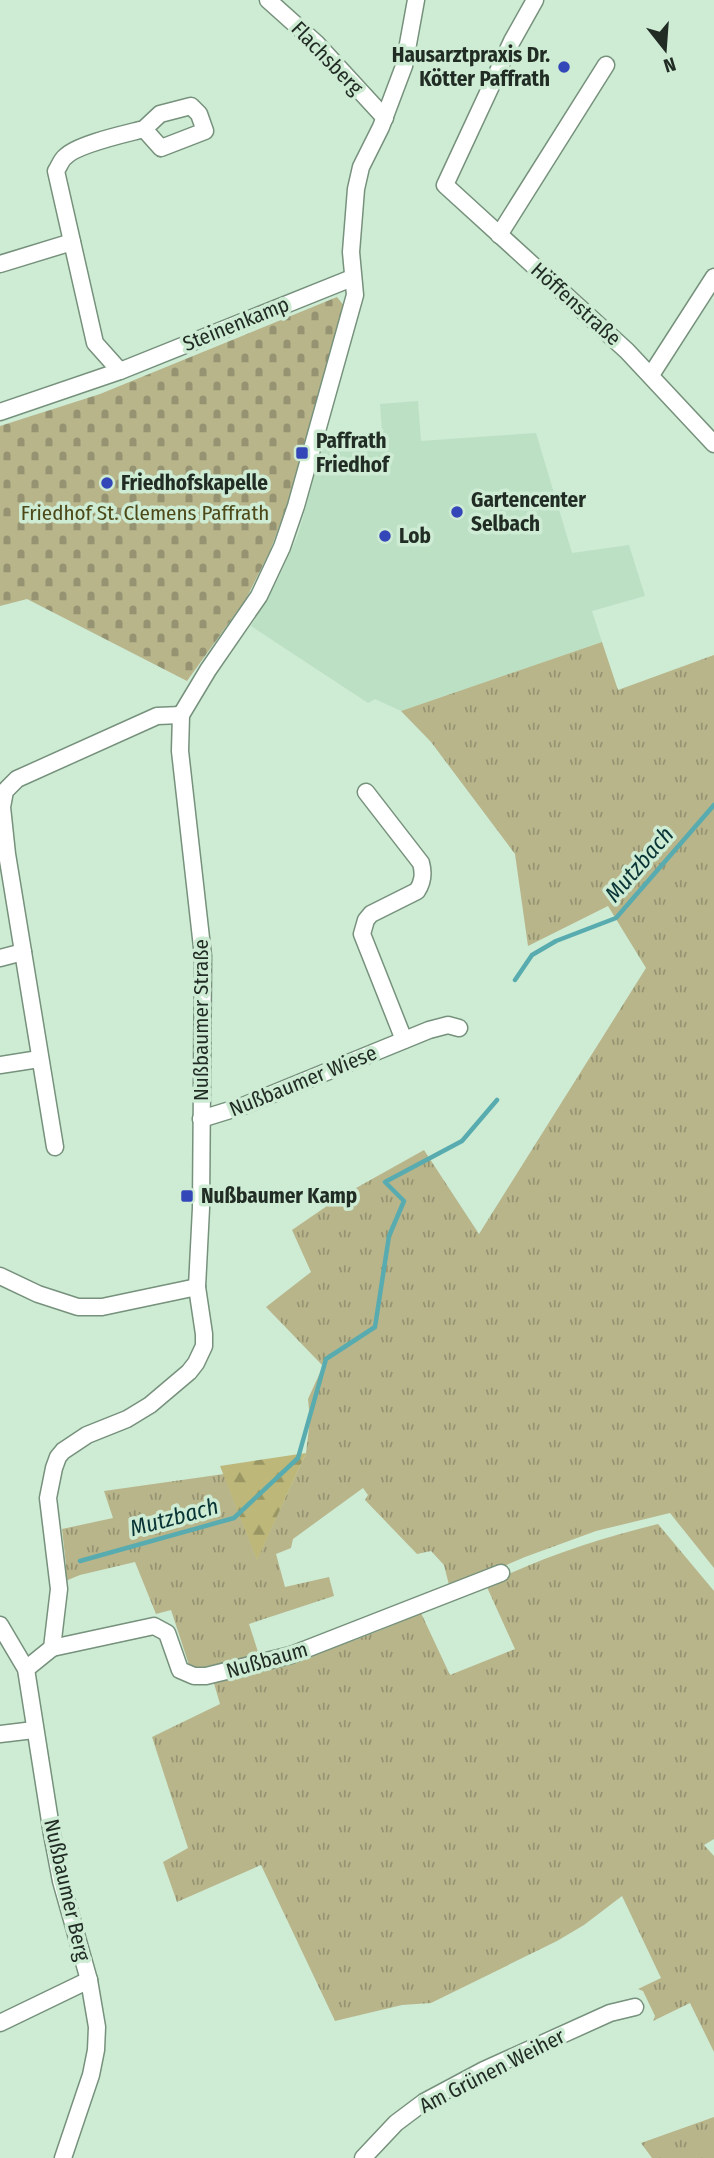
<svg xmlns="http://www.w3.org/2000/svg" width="714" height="2158" font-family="'Fira Sans Condensed',sans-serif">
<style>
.built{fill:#bce0c4}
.grass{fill:url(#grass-tufts)}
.forest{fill:url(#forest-firs)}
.cemetery{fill:url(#cemetery-stones)}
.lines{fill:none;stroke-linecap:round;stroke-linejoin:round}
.stream{stroke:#58acaf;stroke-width:4.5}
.street-casing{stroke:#76917c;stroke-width:19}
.street{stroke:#fff;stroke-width:16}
.poi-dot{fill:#3447b9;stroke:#ceebd4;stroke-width:2.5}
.labels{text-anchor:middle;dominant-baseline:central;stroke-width:7;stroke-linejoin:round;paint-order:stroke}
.poi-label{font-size:21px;font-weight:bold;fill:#212c24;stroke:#ceebd4;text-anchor:start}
.street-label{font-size:21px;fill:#212c24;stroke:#ceebd4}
.park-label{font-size:21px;fill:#4c4818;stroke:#ceebd4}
.water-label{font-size:23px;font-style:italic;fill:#093435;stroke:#ceebd4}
</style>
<defs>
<pattern id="grass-tufts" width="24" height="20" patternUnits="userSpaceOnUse" patternTransform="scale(1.75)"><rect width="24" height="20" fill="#b8b58b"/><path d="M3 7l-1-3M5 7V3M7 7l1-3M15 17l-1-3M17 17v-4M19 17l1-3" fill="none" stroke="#959371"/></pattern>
<pattern id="forest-firs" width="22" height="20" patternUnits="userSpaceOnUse" patternTransform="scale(1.75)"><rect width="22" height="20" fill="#bdb87a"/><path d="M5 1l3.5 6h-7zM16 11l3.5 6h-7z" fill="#999664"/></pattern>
<pattern id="cemetery-stones" width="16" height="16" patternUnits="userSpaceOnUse" patternTransform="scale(1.75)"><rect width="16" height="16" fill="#b8b58b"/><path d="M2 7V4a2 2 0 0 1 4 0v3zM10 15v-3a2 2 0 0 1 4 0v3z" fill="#959371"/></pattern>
</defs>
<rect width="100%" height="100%" fill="#ceebd4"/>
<!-- built -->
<path class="built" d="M418 401 421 441 536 433 572 553 629 545 645 596 592 611 602 642 401 711 375 699 368 703 251 626 278 579 298 535 322 448 383 443 380 404Z"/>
<!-- grass -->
<g class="grass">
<path d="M602 642 618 690 714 655V1568L670 1513 596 1531 525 1557 450 1589 444 1565 431 1551 417 1554 365 1500 368 1495 363 1488 293 1539 291 1548 276 1554 285 1587 329 1577 334 1596 249 1624 261 1661 210 1670 208 1666 198 1669 190 1668 171 1610 156 1614 135 1562 80 1575 63 1582 66 1565 62 1529 113 1518 104 1491 224 1474 257 1559 306 1453 310 1419 308 1399 328 1355 322 1365 266 1307 311 1272 292 1230 340 1197 424 1150 479 1234 646 968 608 906 528 946 515 854 431 742 401 711Z"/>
<path d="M658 1524 714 1591V1839L704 1845 714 1856V2052L690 2003 653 2021 655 2016 643 1991 638 1989 661 1978 622 1896 584 1925 557 1941 431 2003 402 2005 335 2021 261 1865 177 1902 163 1862 188 1848 152 1737 220 1704 213 1680C286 1665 354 1643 421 1613L450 1675 515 1649 486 1585C541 1557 598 1539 658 1524Z"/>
<path d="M714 2117V2158H652L641 2143Z"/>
</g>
<!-- forest -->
<path class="forest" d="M306 1453 257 1560 220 1466Z"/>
<!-- cemetery -->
<path class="cemetery" d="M337 297 345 307 285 511 270 551 246 599 187 681 27 599 0 606V426L100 394Z"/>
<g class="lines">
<!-- stream -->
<g class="stream">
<path d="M515 980 532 955 556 941 616 918 714 805"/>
<path d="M80 1561 234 1518 298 1458 326 1359 375 1327 389 1236 404 1201 385 1182 462 1141 497 1100"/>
</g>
<!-- street casing -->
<g class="street-casing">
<g id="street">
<path d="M268 0 316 43 385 118"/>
<path d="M535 0 512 41 445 185 627 351 714 444"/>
<path d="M499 235 606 65"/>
<path d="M0 264 72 242"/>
<path d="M120 371 95 343 56 171C59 167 61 160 65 157 77 144 125 134 144 129L161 148 205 131 199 114 191 106 160 114 144 129"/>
<path d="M651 375 714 277"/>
<path d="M0 412 120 371 352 278"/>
<path d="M366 792 421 863C424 874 423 882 417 891L371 914 366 920 362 934 404 1040"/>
<path d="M0 958 23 952"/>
<path d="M0 1065 39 1059"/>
<path d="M201 1119 243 1106 429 1030 448 1025 459 1028"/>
<path d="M55 1147 7 854 2 807 5 791 17 779 157 716 181 715"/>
<path d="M0 1276 38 1294 78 1307H102L197 1287"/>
<path d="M0 1625 26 1669 52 1834 61 1881 89 1980 97 2027 96 2050 91 2075 63 2158"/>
<path d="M52 1648 154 1626 167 1633 180 1670 194 1676H206L291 1655 501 1573"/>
<path d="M26 1669 52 1648 59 1589 48 1498 54 1468 58 1457 63 1451 87 1435 127 1419 150 1405 189 1372 196 1363 204 1346V1334L197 1287 201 1208 203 956 180 751 181 715 208 670 259 596 282 547 296 506 355 295 351 252 356 189 361 167 381 127 404 66 416 0"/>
<path d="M0 1734 34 1730"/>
<path d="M0 2023 89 1980"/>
<path d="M363 2158 396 2123 424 2102 484 2070 610 2013 635 2007"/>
</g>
</g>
<!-- street -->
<use href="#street" class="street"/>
</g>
<!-- markers -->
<g class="poi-dot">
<circle cx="564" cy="67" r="7"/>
<rect x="295" y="446" width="14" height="14" rx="3.5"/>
<circle cx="107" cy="483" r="7"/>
<circle cx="457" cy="512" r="7"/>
<circle cx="385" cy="536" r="7"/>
<rect x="180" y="1189" width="14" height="14" rx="3.5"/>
</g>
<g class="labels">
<!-- poi labels -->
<g class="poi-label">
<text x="550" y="55" text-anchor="end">Hausarztpraxis Dr.<tspan x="550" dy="24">Kötter Paffrath</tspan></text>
<text x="316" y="441">Paffrath<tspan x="316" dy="24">Friedhof</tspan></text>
<text x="121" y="483">Friedhofskapelle</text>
<text x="471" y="500">Gartencenter<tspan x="471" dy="24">Selbach</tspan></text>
<text x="399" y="536">Lob</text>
<text x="201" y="1196">Nußbaumer Kamp</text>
</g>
<!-- street labels -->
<g class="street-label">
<text transform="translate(327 58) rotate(46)">Flachsberg</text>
<text transform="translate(576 304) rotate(42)">Höffenstraße</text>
<text transform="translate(236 324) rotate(-22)">Steinenkamp</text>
<text transform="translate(201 1020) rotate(-90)">Nußbaumer Straße</text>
<text transform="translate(303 1081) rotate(-22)">Nußbaumer Wiese</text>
<text transform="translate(267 1660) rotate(-16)">Nußbaum</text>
<text transform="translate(67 1890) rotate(77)">Nußbaumer Berg</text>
<text transform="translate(492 2071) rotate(-27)">Am Grünen Weiher</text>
</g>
<!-- park labels -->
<g class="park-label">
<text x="145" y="513">Friedhof St. Clemens Paffrath</text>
</g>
<!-- water labels -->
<g class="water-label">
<text transform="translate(639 864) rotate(-49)">Mutzbach</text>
<text transform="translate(174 1517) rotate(-15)">Mutzbach</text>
</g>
</g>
<!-- north arrow -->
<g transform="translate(665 49) rotate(163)" stroke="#ceebd4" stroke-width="5" paint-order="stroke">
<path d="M0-5L12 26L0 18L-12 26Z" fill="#212c24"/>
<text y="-10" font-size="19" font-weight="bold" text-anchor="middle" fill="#212c24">N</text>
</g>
</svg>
